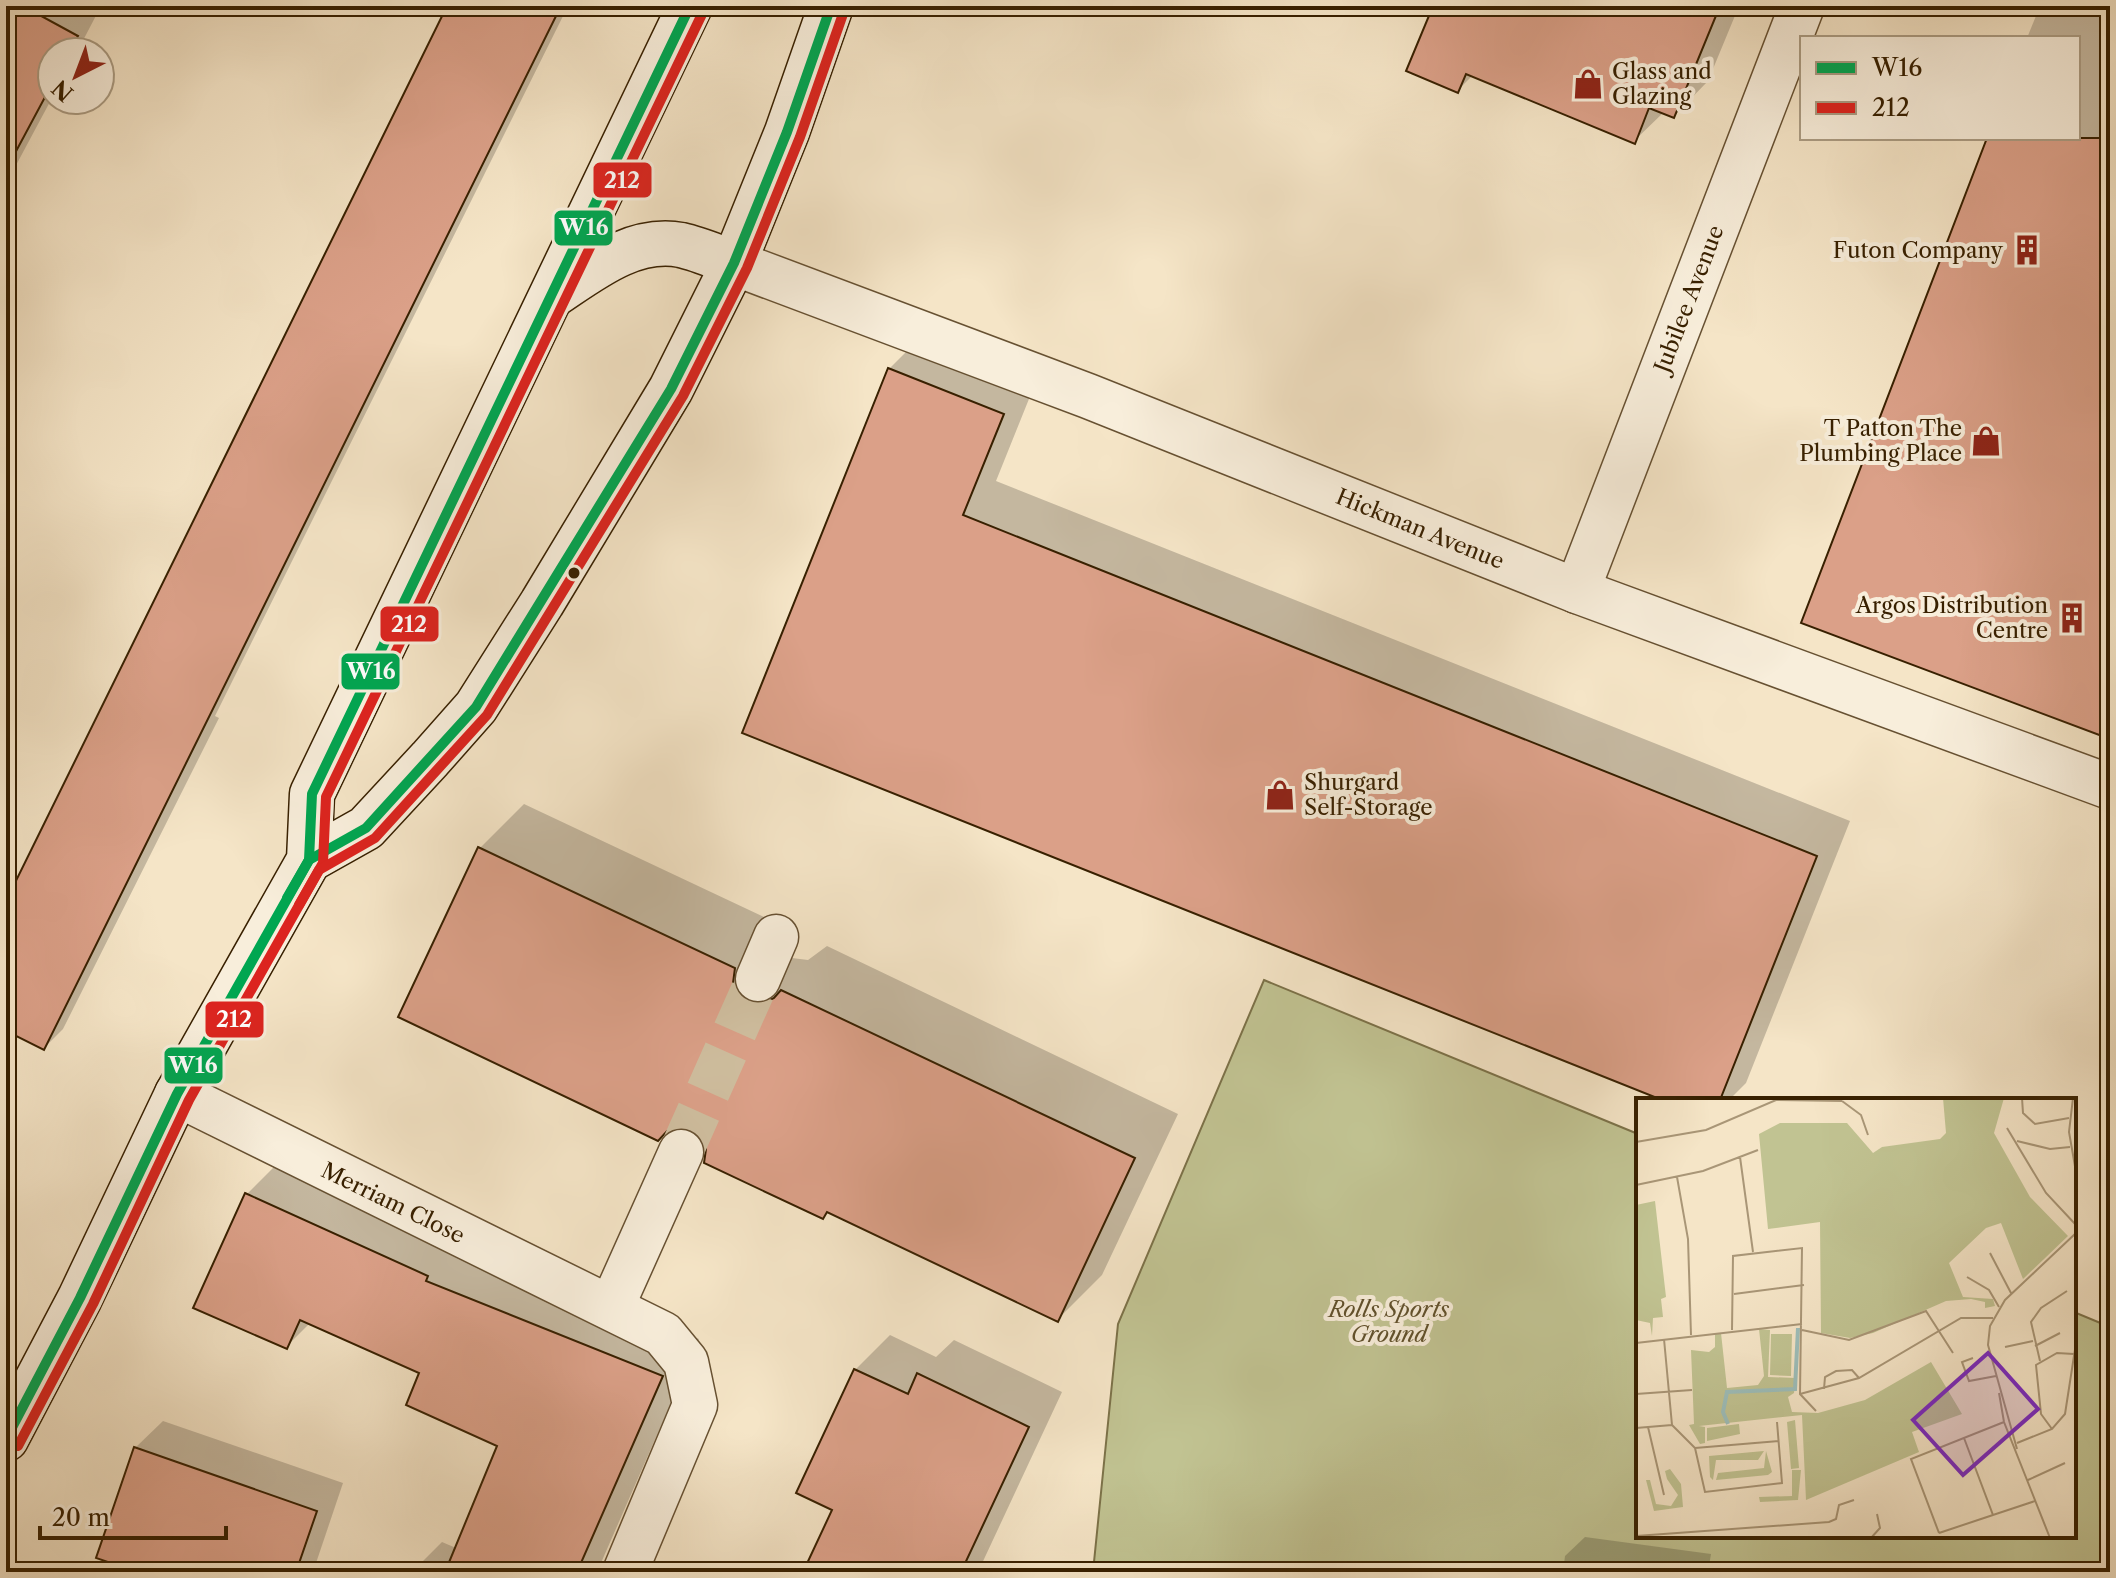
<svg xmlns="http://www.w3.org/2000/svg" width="2116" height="1578" font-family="'Libre Caslon Text',serif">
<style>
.green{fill:#c1c392;stroke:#7c7249;stroke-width:2}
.shadow{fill:#0003}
.building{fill:#dba088;stroke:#382000;stroke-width:2}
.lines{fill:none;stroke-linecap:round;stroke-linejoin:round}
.street-tunnel{stroke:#cfbe9f;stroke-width:44;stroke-dasharray:44 22;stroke-linecap:butt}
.street-casing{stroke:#675132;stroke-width:47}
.secondary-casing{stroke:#382000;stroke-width:47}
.street{stroke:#f8eedb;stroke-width:44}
.secondary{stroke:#f8eedb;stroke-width:44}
.bus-1-casing{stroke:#f8eedb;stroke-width:16}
.bus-2-casing{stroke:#f8eedb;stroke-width:16}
.bus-1{stroke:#00a651;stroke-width:10}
.bus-2{stroke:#dc241f;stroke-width:10}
.bus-dot{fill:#382000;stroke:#f8eedb;stroke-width:3}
.labels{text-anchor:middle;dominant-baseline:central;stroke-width:8;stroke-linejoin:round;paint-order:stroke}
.poi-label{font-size:22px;fill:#382000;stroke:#f8eedb;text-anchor:end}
.street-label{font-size:22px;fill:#382000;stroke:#f8eedb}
.park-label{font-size:22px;font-style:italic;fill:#61512c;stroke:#f8eedb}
.inset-river{fill:none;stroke:#9dbeba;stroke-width:4}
.inset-road{fill:none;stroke:#a99677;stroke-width:2}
.view{fill:#7b2cbf;fill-opacity:0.15;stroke:#7b2cbf;stroke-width:4}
.inset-edge{fill:none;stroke:#382000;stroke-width:4}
.line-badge{stroke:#f8eedb;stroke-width:3}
.badge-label{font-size:22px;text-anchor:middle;font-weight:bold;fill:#fff}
</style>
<rect width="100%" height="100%" fill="#f5e5c7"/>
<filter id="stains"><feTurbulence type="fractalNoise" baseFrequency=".0025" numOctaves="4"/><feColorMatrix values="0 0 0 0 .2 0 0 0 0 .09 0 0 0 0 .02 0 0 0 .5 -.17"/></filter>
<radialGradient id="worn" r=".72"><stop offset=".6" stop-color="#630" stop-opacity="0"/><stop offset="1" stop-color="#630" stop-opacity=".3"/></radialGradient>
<!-- green -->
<path class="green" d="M1264 980 1638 1134V1536H2074V1312L2110 1327V1572H1093L1118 1324Z"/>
<!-- shadow -->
<g class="shadow">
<path d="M6 6H101L77 52H52V98L6 184Z"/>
<path d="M449 6H568L215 716 219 718 63 1029 44 1048 6 1029V904Z"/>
<path d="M1404 6H1739L1708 81 1674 116 1664 112 1634 141 1473 75 1458 90 1430 17Z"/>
<path d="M2040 6H2110V739L1803 621 1989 138H2078V38H2027Z"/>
<path d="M924 334 1037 379 996 481 1850 821 1746 1083 1729 1100H1667L745 732 889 369Z"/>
<path d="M524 804 779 924 783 950 792 958 808 960 827 946 1178 1114 1102 1275 1058 1319 829 1210 823 1217 708 1148 703 1137 480 848Z"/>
<path d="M284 1157 462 1243 699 1339 597 1572H412L442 1542 456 1548 499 1445 422 1372 311 1322 286 1347 247 1194Z"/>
<path d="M890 1335 936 1357 954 1340 1062 1392 978 1572H805L835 1509 855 1370Z"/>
<path d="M163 1421 343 1483 313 1572H143L135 1448Z"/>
<path d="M1585 1537 1711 1554 1708 1572H1563L1565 1556Z"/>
</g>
<!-- building -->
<g class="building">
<path d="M6 6H23L78 36 69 52H52V84L6 170Z"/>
<path d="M447 6H561L44 1050 6 1031V901Z"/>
<path d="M1433 6H1720L1674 118 1649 108 1635 144 1466 74 1458 93 1406 71Z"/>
<path d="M1987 138H2110V739L1801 623Z"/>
<path d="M888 368 1004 414 963 515 1817 856 1720 1100H1662L742 733Z"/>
<path d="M478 847 735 968 733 983 739 995 747 1002 762 1004 774 998 781 990 1135 1158 1058 1322 827 1212 823 1219 704 1163 706 1149 702 1138 692 1130 678 1127 667 1131 658 1141 398 1017Z"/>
<path d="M245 1193 428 1276 426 1281 663 1376 577 1572H445L497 1446 406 1405 419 1373 300 1320 287 1349 193 1308Z"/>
<path d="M854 1369 908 1394 917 1373 1029 1427 961 1572H803L832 1510 796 1493Z"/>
<path d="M134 1447 317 1511 296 1572H137L96 1558Z"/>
</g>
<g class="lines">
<!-- street-tunnel -->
<path class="street-tunnel" d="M681 1152 758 979"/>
<!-- street casing -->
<g class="street-casing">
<g id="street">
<path d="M734 263 1088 396 1577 591 2110 787"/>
<path d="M1577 591 1802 6"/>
<path d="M758 979 776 937"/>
<path d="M177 1094 663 1334 686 1362 695 1405 625 1572"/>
<path d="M612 1306 681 1152"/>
</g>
</g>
<!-- secondary casing -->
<g class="secondary-casing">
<g id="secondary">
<path d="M552 296C590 271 632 236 681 245 699 249 717 257 734 263"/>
<path d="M309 860 366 828 430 759 476 707 542 603 671 389 734 263 787 132 831 6"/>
<path d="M6 1439 80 1298 177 1094 309 860 312 794 690 6"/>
</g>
</g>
<!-- street -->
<use href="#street" class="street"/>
<!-- secondary -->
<use href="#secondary" class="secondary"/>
<!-- bus-1 casing -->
<g class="bus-1-casing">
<g id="bus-1">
<path d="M287 898 309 860 312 794 690 6"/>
<path d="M6 1439 80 1298 177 1094 309 860 366 828 476 707 671 389 734 263 787 132 831 6"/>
</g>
</g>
<!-- bus-2 casing -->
<g class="bus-2-casing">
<g id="bus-2">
<path d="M299 905 323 863 326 797 703 12"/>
<path d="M18 1446 93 1304 189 1100 319 870 375 838 487 715 683 396 747 268 800 137 844 11"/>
</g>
</g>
<!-- bus-1 -->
<use href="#bus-1" class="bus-1"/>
<!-- bus-2 -->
<use href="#bus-2" class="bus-2"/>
</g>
<!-- icons -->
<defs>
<g id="shop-bare" transform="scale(2.4)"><path d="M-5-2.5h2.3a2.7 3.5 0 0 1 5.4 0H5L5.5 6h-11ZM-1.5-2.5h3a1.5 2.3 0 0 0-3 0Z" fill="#8f2418" stroke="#f8eedb" stroke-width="2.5" paint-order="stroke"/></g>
<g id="building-bare" transform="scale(2.4)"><path d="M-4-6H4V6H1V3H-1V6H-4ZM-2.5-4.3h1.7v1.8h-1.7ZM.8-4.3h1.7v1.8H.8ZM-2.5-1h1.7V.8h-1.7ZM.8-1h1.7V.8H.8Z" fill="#8f2418" stroke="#f8eedb" stroke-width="2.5" paint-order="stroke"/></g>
</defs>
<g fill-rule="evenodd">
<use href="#shop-bare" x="1588" y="84"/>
<use href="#building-bare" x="2027" y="250"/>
<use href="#shop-bare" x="1986" y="441"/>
<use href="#building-bare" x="2072" y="618"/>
<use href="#shop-bare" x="1280" y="795"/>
</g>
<!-- markers -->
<circle class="bus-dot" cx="574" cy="573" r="7"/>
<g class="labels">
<!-- poi labels -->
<g class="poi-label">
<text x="1612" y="71" text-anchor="start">Glass and<tspan x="1612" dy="25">Glazing</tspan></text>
<text x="2003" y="250">Futon Company</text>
<text x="1962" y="428">T Patton The<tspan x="1962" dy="25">Plumbing Place</tspan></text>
<text x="2048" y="605">Argos Distribution<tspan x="2048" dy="25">Centre</tspan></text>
<text x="1304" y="782" text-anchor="start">Shurgard<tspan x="1304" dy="25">Self-Storage</tspan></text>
</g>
<!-- street labels -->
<g class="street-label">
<text transform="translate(1689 299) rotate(-69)">Jubilee Avenue</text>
<text transform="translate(1420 529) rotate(22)">Hickman Avenue</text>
<text transform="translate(393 1203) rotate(26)">Merriam Close</text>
</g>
<!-- park labels -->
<g class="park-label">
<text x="1389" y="1309">Rolls Sports<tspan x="1389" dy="25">Ground</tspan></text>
</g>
</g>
<!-- overview -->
<g transform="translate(1636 1098)">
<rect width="440" height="440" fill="#f5e5c7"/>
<path d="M307 0H368L358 35 394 99 432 138 387 181 365 125 350 130 313 165 327 199 357 201 359 208 349 210V204L335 201 310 203 237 235 214 240 185 235 184 124 132 131 123 36 144 25H211L237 55 246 49 304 41 310 35ZM19 103 30 199 25 201 27 219 17 220 16 238 14 225 0 222V107ZM123 231 134 232 132 279 159 280 158 295 152 299 156 314 182 315 229 302 295 264 326 316 276 334 283 354 170 402 166 317 63 328 69 329V345L64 346 53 327 58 326 55 252 73 254 79 249V236L85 235 91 290 122 287 128 278ZM135 236H156L155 278 134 277ZM159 322 163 370 155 371 151 324ZM103 326 104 336 71 343V330ZM128 353 122 362H80L77 382 74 379 73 358ZM130 353 136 374 132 377 80 382 82 375 128 370ZM34 371 45 386 47 409 18 413 10 382H14L20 406 35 408 42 397 31 381 29 373ZM156 372H165L162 402 124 404 123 399 156 398Z" fill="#c1c392"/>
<path class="inset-river" d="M92 326 87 314 91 294 159 291 162 230"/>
<path class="inset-road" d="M386 0 387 15 399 26 433 20M437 0 433 34 440 74M206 3 225 17 232 37M371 30 410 95 440 127M381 43 414 51 434 49M0 44 70 32 140 2 206 3M104 59 117 154M41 79 52 141 55 237M0 87 67 73 122 52M354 155 375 195M331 179 353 192 363 209M98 196 168 187M96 232 97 158 166 150 164 296 180 313M166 232 213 242 290 213 317 255M28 241 36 327M0 245 166 226M399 248 424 235M369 249 397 243M337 260 326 264 333 283 360 278M404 263 395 224 405 210 431 193M188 291 189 279 200 273 216 272 223 280M363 295 368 324 414 440M0 296 56 292M164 296 223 280 325 220H357M36 327 59 350 69 394 146 385 141 324M12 329 28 397M0 330 36 327M416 331 405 316 400 267 421 255 438 256M328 340 357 417 399 403M381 345 416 331 429 316 440 245M59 350 143 343M381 351 352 247 354 228 369 202 440 135M392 382 429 365M303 435 275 361 368 324M303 435 357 417M0 438 193 424 200 421 203 407 218 402M235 440 244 430 241 416"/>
<path class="view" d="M352 255 402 311 327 377 277 322Z"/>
<rect width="440" height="440" class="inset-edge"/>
</g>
<g class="line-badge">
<rect x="592" y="161" width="61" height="38" rx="8" fill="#dc241f"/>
<rect x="553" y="209" width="61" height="38" rx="8" fill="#00a651"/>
<rect x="379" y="605" width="61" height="38" rx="8" fill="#dc241f"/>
<rect x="340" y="652" width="61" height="39" rx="8" fill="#00a651"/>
<rect x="204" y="1000" width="61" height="39" rx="8" fill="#dc241f"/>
<rect x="163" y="1046" width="61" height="39" rx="8" fill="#00a651"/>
</g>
<g class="badge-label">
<text x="622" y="188">212</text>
<text x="584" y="235">W16</text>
<text x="409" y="632">212</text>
<text x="371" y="679">W16</text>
<text x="234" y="1027">212</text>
<text x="193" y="1073">W16</text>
</g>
<!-- margin -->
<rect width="2116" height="1578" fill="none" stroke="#f5e5c7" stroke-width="32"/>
<rect x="8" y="8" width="2100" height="1562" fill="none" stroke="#382000" stroke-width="4"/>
<rect x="16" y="16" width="2084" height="1546" fill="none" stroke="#382000" stroke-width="2"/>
<!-- legend -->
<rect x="1800" y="36" width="280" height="104" fill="#f8eedb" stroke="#ab9c83" stroke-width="2"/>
<rect x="1816" y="62" width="40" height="12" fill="#00a651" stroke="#ab9c83" stroke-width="2"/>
<text x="1872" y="76" font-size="24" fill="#382000">W16</text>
<rect x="1816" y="102" width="40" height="12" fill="#dc241f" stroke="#ab9c83" stroke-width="2"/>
<text x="1872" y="116" font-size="24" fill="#382000">212</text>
<!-- north arrow -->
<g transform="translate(76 76) rotate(222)"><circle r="38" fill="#f8eedb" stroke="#ab9c83" stroke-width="2"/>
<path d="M0-6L14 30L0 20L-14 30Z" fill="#8f2418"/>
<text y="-12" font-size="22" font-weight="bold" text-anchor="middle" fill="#382000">N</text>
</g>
<!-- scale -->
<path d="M40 1526v12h186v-12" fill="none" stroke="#382000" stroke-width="4"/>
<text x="52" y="1526" font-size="24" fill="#382000" stroke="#f8eedb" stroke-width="6" paint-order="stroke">20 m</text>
<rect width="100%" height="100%" filter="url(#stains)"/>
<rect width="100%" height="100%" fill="url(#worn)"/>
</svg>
